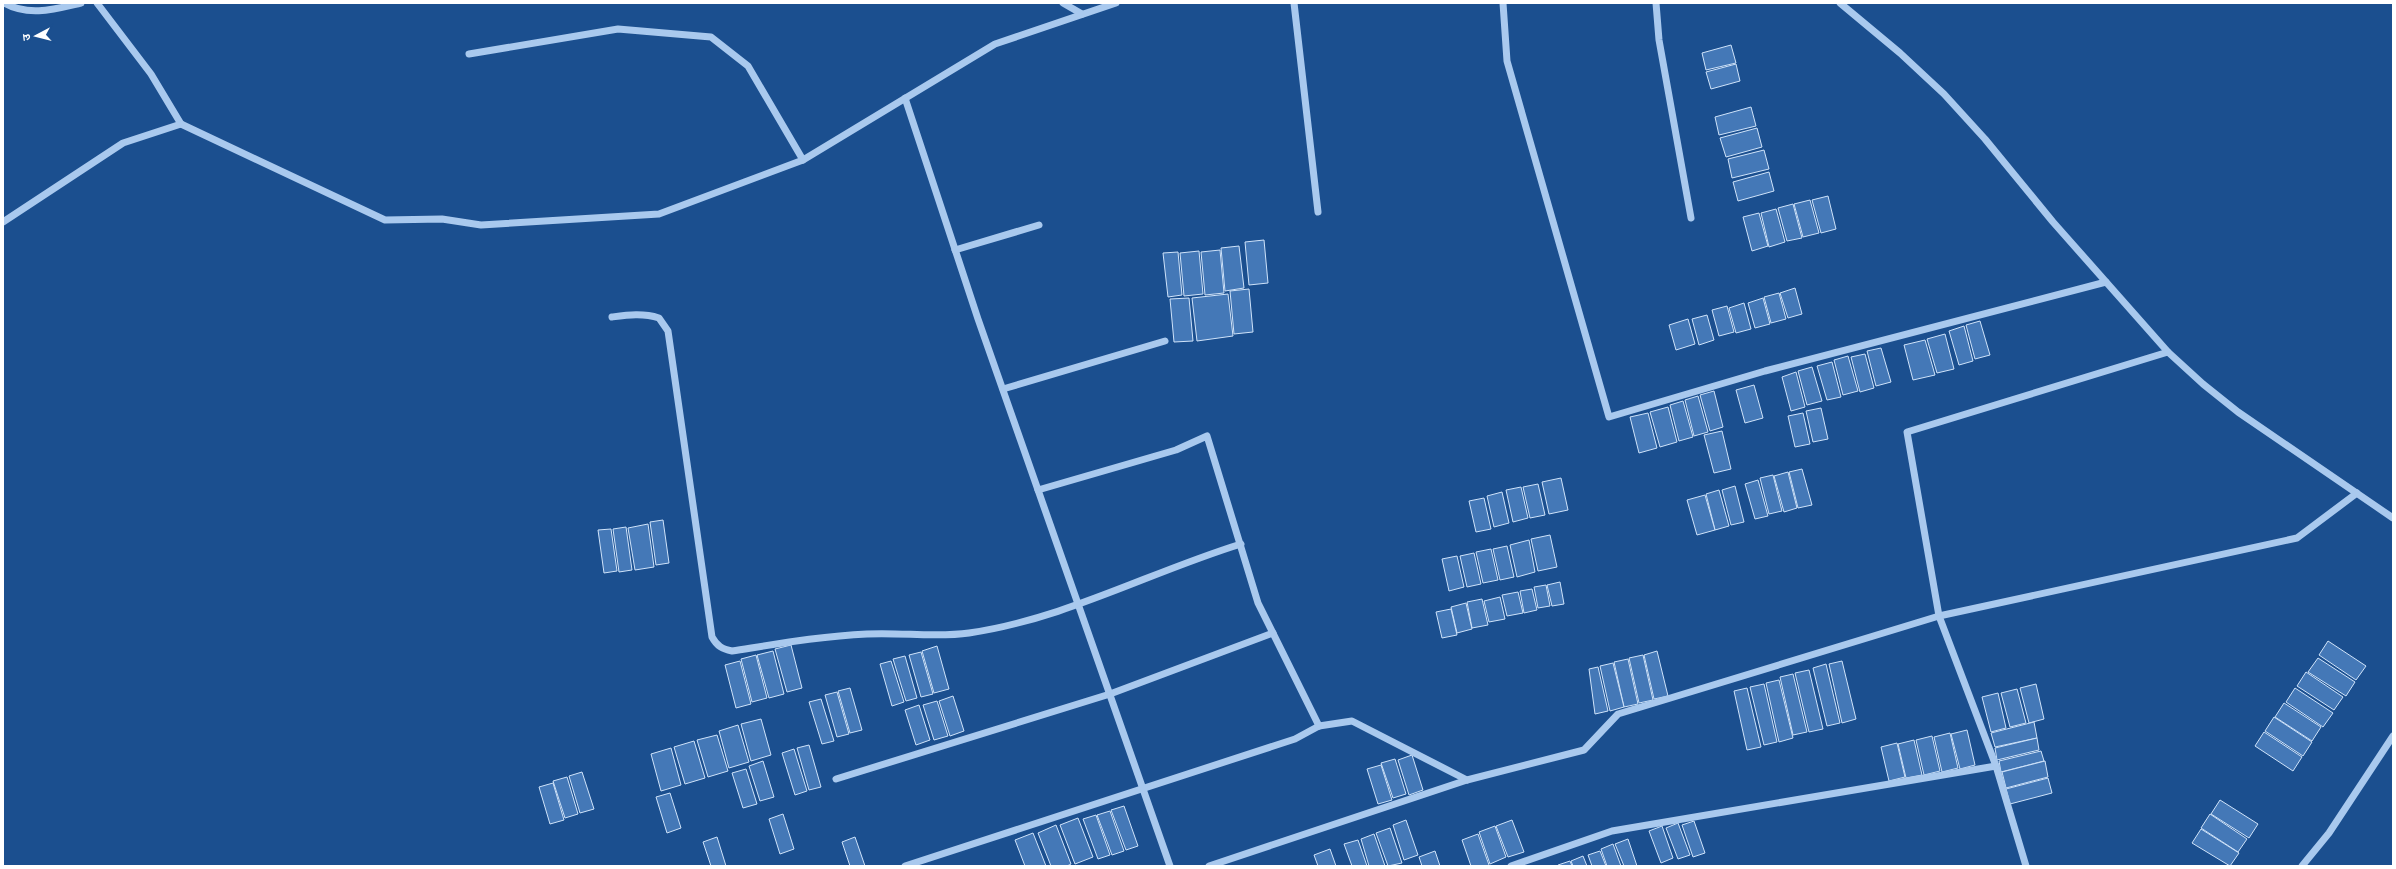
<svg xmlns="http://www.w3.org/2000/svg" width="2396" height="869" font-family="'Source Sans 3','Noto Sans Devanagari',sans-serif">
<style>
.building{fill:#4478b7;stroke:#cfe3fa}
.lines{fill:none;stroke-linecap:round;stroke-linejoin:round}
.minor{stroke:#a9c9ee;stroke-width:7}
</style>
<rect width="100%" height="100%" fill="#1b4f8f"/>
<!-- building -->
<g class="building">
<path d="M1731 45 1736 63 1706 70 1702 53Z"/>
<path d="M1736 64 1740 81 1711 89 1706 72Z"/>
<path d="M1751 107 1756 126 1719 135 1715 117Z"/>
<path d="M1757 128 1762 147 1726 157 1720 138Z"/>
<path d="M1764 150 1769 169 1732 178 1728 159Z"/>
<path d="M1769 172 1774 191 1738 201 1733 182Z"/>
<path d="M1828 196 1836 229 1821 233 1812 200Z"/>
<path d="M1810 200 1819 233 1803 237 1794 204Z"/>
<path d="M1793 204 1802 238 1787 241 1778 208Z"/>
<path d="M1776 209 1785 242 1769 247 1761 213Z"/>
<path d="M1759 213 1768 246 1752 251 1743 217Z"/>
<path d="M1264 240 1268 283 1249 285 1245 242Z"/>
<path d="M1239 246 1244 288 1225 291 1221 248Z"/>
<path d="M1220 250 1224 293 1205 295 1201 252Z"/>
<path d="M1199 251 1203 294 1184 296 1180 253Z"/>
<path d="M1178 252 1182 295 1168 297 1163 253Z"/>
<path d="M1795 288 1802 314 1788 318 1780 293Z"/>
<path d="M1249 289 1253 332 1234 334 1230 291Z"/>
<path d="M1779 293 1786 319 1771 323 1764 297Z"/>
<path d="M1228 294 1233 336 1197 341 1192 298Z"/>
<path d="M1189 298 1193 341 1174 342 1170 299Z"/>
<path d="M1763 298 1770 324 1755 328 1748 303Z"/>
<path d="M1744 303 1751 329 1736 333 1729 308Z"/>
<path d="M1727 306 1734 332 1719 336 1712 310Z"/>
<path d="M1707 315 1714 340 1699 345 1692 319Z"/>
<path d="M1688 319 1695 344 1676 350 1669 325Z"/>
<path d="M1980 321 1990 355 1975 359 1966 325Z"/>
<path d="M1964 326 1973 361 1959 365 1949 331Z"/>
<path d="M1945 334 1954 369 1937 373 1927 339Z"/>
<path d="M1925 340 1935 375 1913 380 1904 345Z"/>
<path d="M1881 348 1891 382 1876 386 1867 351Z"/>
<path d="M1865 354 1874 388 1860 392 1851 357Z"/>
<path d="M1848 356 1858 391 1843 395 1834 360Z"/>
<path d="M1832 362 1841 397 1827 400 1817 366Z"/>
<path d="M1812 367 1822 401 1807 405 1798 371Z"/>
<path d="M1796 372 1805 407 1791 411 1782 377Z"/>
<path d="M1754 385 1763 418 1745 423 1736 390Z"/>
<path d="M1714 391 1723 427 1710 431 1700 395Z"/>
<path d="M1698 396 1708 432 1694 436 1685 400Z"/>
<path d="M1683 401 1693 437 1679 441 1670 405Z"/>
<path d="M1668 407 1677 442 1660 447 1650 412Z"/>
<path d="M1821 408 1828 439 1813 442 1806 411Z"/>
<path d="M1648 413 1657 448 1639 453 1630 417Z"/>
<path d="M1803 413 1810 444 1795 447 1788 416Z"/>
<path d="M1722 431 1731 469 1714 473 1704 435Z"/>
<path d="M1802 469 1812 505 1798 508 1789 472Z"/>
<path d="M1788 472 1797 508 1784 512 1774 476Z"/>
<path d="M1773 475 1782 511 1769 514 1760 478Z"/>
<path d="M1561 478 1568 510 1549 514 1542 482Z"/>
<path d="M1758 480 1768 516 1755 519 1745 484Z"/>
<path d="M1538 484 1545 515 1530 518 1523 487Z"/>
<path d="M1735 486 1744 522 1731 525 1722 490Z"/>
<path d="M1521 487 1528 518 1513 522 1506 490Z"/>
<path d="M1719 490 1729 526 1715 530 1706 494Z"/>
<path d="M1502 492 1509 523 1494 527 1487 496Z"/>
<path d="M1705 495 1715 530 1697 535 1687 500Z"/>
<path d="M1484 498 1491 529 1476 532 1469 501Z"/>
<path d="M663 520 669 563 656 565 650 522Z"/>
<path d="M648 524 654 567 635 570 628 528Z"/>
<path d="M626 527 632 570 619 572 613 529Z"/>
<path d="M611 529 617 571 604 573 598 530Z"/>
<path d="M1550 535 1557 567 1538 571 1531 539Z"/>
<path d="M1529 540 1535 572 1517 577 1510 545Z"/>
<path d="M1507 546 1514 577 1500 580 1493 549Z"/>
<path d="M1491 549 1498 580 1483 583 1476 552Z"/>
<path d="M1474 553 1481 584 1467 587 1460 556Z"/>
<path d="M1457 556 1464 587 1449 591 1442 559Z"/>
<path d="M1560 582 1564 604 1552 606 1547 585Z"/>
<path d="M1546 585 1550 606 1538 608 1534 587Z"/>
<path d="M1532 589 1537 610 1524 613 1520 591Z"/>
<path d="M1518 592 1523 613 1507 616 1502 595Z"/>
<path d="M1500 597 1505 619 1489 622 1484 601Z"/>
<path d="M1482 599 1488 625 1472 628 1467 602Z"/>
<path d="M1466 603 1472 629 1457 633 1451 607Z"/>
<path d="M1451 609 1457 635 1442 638 1436 612Z"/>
<path d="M2328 641 2366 666 2356 680 2319 655Z"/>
<path d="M791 645 802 688 787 692 775 649Z"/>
<path d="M937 646 949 689 934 693 922 651Z"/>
<path d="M773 651 784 694 769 698 757 655Z"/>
<path d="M1657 651 1668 696 1654 699 1644 655Z"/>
<path d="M921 652 933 694 921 697 909 655Z"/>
<path d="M756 655 767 698 752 702 741 659Z"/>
<path d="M1643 655 1653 700 1639 703 1629 658Z"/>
<path d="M905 656 917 698 906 701 893 659Z"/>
<path d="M2318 658 2355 682 2346 696 2308 672Z"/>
<path d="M1628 659 1638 704 1624 707 1614 662Z"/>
<path d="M740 661 751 704 736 708 725 665Z"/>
<path d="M891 661 904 702 892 706 880 664Z"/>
<path d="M1842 661 1856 719 1842 723 1829 664Z"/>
<path d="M1613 663 1624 707 1610 711 1600 666Z"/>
<path d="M1826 664 1840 723 1827 726 1813 668Z"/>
<path d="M1598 667 1608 711 1595 714 1589 669Z"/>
<path d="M1809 670 1823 729 1809 732 1795 673Z"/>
<path d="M2306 672 2343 697 2334 710 2297 686Z"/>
<path d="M1793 674 1807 732 1793 735 1780 677Z"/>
<path d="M1779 680 1793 738 1779 742 1766 683Z"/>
<path d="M1764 684 1777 742 1764 745 1750 687Z"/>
<path d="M2036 684 2044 719 2029 723 2020 688Z"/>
<path d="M850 688 862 730 850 733 838 691Z"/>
<path d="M1747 688 1761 747 1747 750 1734 691Z"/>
<path d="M2295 688 2333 713 2323 727 2286 702Z"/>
<path d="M2017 689 2026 723 2010 727 2001 693Z"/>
<path d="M837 692 849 734 837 737 825 695Z"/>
<path d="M1998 693 2006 728 1991 732 1982 697Z"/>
<path d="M953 696 964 731 950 736 939 701Z"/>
<path d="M821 699 834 741 822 744 809 702Z"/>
<path d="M937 701 948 736 934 740 923 705Z"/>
<path d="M2284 703 2321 727 2312 741 2275 717Z"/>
<path d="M919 705 930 740 916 745 905 710Z"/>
<path d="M2274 717 2312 742 2303 756 2265 731Z"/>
<path d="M761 719 771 755 751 761 741 724Z"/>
<path d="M2034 722 2037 738 1995 747 1991 733Z"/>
<path d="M738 725 749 762 729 768 719 731Z"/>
<path d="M1967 730 1975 765 1960 769 1951 734Z"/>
<path d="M2264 732 2302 757 2293 771 2255 746Z"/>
<path d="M1950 733 1958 768 1942 772 1934 737Z"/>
<path d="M717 735 728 771 708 777 697 740Z"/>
<path d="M1932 736 1940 771 1924 775 1916 740Z"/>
<path d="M2037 738 2039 750 1997 760 1995 748Z"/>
<path d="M1914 740 1922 775 1906 778 1898 744Z"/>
<path d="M694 741 705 778 685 784 674 747Z"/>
<path d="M1897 743 1905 777 1889 781 1881 747Z"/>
<path d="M809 745 821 787 809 790 797 748Z"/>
<path d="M671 748 681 785 661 791 651 754Z"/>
<path d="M794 749 807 791 795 795 782 753Z"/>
<path d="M2041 751 2044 761 2001 772 1999 761Z"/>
<path d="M1412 755 1423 790 1409 795 1398 760Z"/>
<path d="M1395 759 1406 794 1393 798 1381 763Z"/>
<path d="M763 761 774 797 760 801 749 766Z"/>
<path d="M2045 761 2048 777 2006 788 2002 772Z"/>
<path d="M1381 765 1392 800 1378 804 1367 769Z"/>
<path d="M746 769 757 804 743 808 732 773Z"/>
<path d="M582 772 594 809 580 813 569 776Z"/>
<path d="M567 777 578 814 565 818 553 781Z"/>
<path d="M2048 778 2052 793 2010 804 2006 789Z"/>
<path d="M553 783 564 820 550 824 539 787Z"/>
<path d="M670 793 681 828 667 833 656 797Z"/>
<path d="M2220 800 2258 824 2249 838 2211 814Z"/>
<path d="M1124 806 1138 846 1126 850 1111 810Z"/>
<path d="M1110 811 1124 851 1112 855 1097 815Z"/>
<path d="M783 814 794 849 780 854 769 819Z"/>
<path d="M2210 814 2247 839 2238 852 2201 828Z"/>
<path d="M1096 815 1110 855 1098 859 1083 819Z"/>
<path d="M1078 818 1093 857 1075 864 1060 825Z"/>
<path d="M1406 820 1418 855 1404 860 1393 825Z"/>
<path d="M1512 820 1524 852 1508 857 1496 826Z"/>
<path d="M1694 821 1705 853 1693 857 1682 825Z"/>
<path d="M1678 823 1690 855 1678 859 1666 828Z"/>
<path d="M1056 825 1071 864 1067 866H1051L1038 833Z"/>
<path d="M1495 826 1506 857 1490 864 1479 832Z"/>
<path d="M1662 826 1673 858 1661 863 1649 831Z"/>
<path d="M1390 828 1402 863 1388 866 1376 833Z"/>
<path d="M2201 829 2239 853 2230 866 2192 843Z"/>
<path d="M1033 833 1046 866H1025L1015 840Z"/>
<path d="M1374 834 1385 866H1369L1361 839Z"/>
<path d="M1478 834 1489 865 1488 866H1471L1462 840Z"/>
<path d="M717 837 726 866H711L703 842Z"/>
<path d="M855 837 865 866H850L842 842Z"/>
<path d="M1628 839 1637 866H1624L1615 844Z"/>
<path d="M1358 840 1367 866H1352L1344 844Z"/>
<path d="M1613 844 1621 866H1607L1601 849Z"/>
<path d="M1330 849 1336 866H1318L1314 855Z"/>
<path d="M1435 851 1440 866H1422L1419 857Z"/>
<path d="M1600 851 1606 866H1592L1588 855Z"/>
<path d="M1583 856 1587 866H1573L1571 861Z"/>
<path d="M1570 861 1572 866H1558V865Z"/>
</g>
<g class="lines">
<!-- minor -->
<g class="minor">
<path d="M4 3C29 17 55 9 81 3"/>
<path d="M97 3 151 74 181 124"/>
<path d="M1063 3 1082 14"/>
<path d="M1294 3 1318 212"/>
<path d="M1503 3 1507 61 1609 417 1765 371 2106 282"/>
<path d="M1656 3 1659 40 1691 218"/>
<path d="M1840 3 1900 53 1944 94 1985 139 2053 222 2168 352 2203 384 2238 412 2393 518"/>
<path d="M469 54 618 29 711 37 748 66 803 160"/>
<path d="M905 98 978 319 1170 866"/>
<path d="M3 222 123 143 181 124 385 220 442 219 481 225 659 214 803 160 995 44 1116 3"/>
<path d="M955 250 1039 225"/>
<path d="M612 317C628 315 643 313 659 318L668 331 712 637C717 646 722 649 732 651 777 644 822 636 867 634 901 632 936 638 969 633 1065 619 1150 572 1241 544"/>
<path d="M1003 389 1165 341"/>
<path d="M1038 490 1176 450 1207 436 1258 603 1319 726"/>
<path d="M836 779 1110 694 1273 633"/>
<path d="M905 866 1295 739 1319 726 1352 721 1467 780"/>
<path d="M1209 866 1467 780 1584 750 1618 714 1939 616 2297 538 2357 493"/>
<path d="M1511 866 1612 831 1996 766"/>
<path d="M2026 866 1996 766 1939 616 1907 432 2168 352"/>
<path d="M2302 866 2329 833 2393 736"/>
</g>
</g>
<!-- border -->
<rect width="2396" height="869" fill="none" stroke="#ffffff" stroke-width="8"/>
<!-- north arrow -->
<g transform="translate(36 36) rotate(263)" stroke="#1b4f8f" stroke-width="3" paint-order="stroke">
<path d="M0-3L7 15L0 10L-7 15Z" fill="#ffffff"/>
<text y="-6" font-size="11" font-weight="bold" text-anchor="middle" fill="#ffffff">उ</text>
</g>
</svg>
